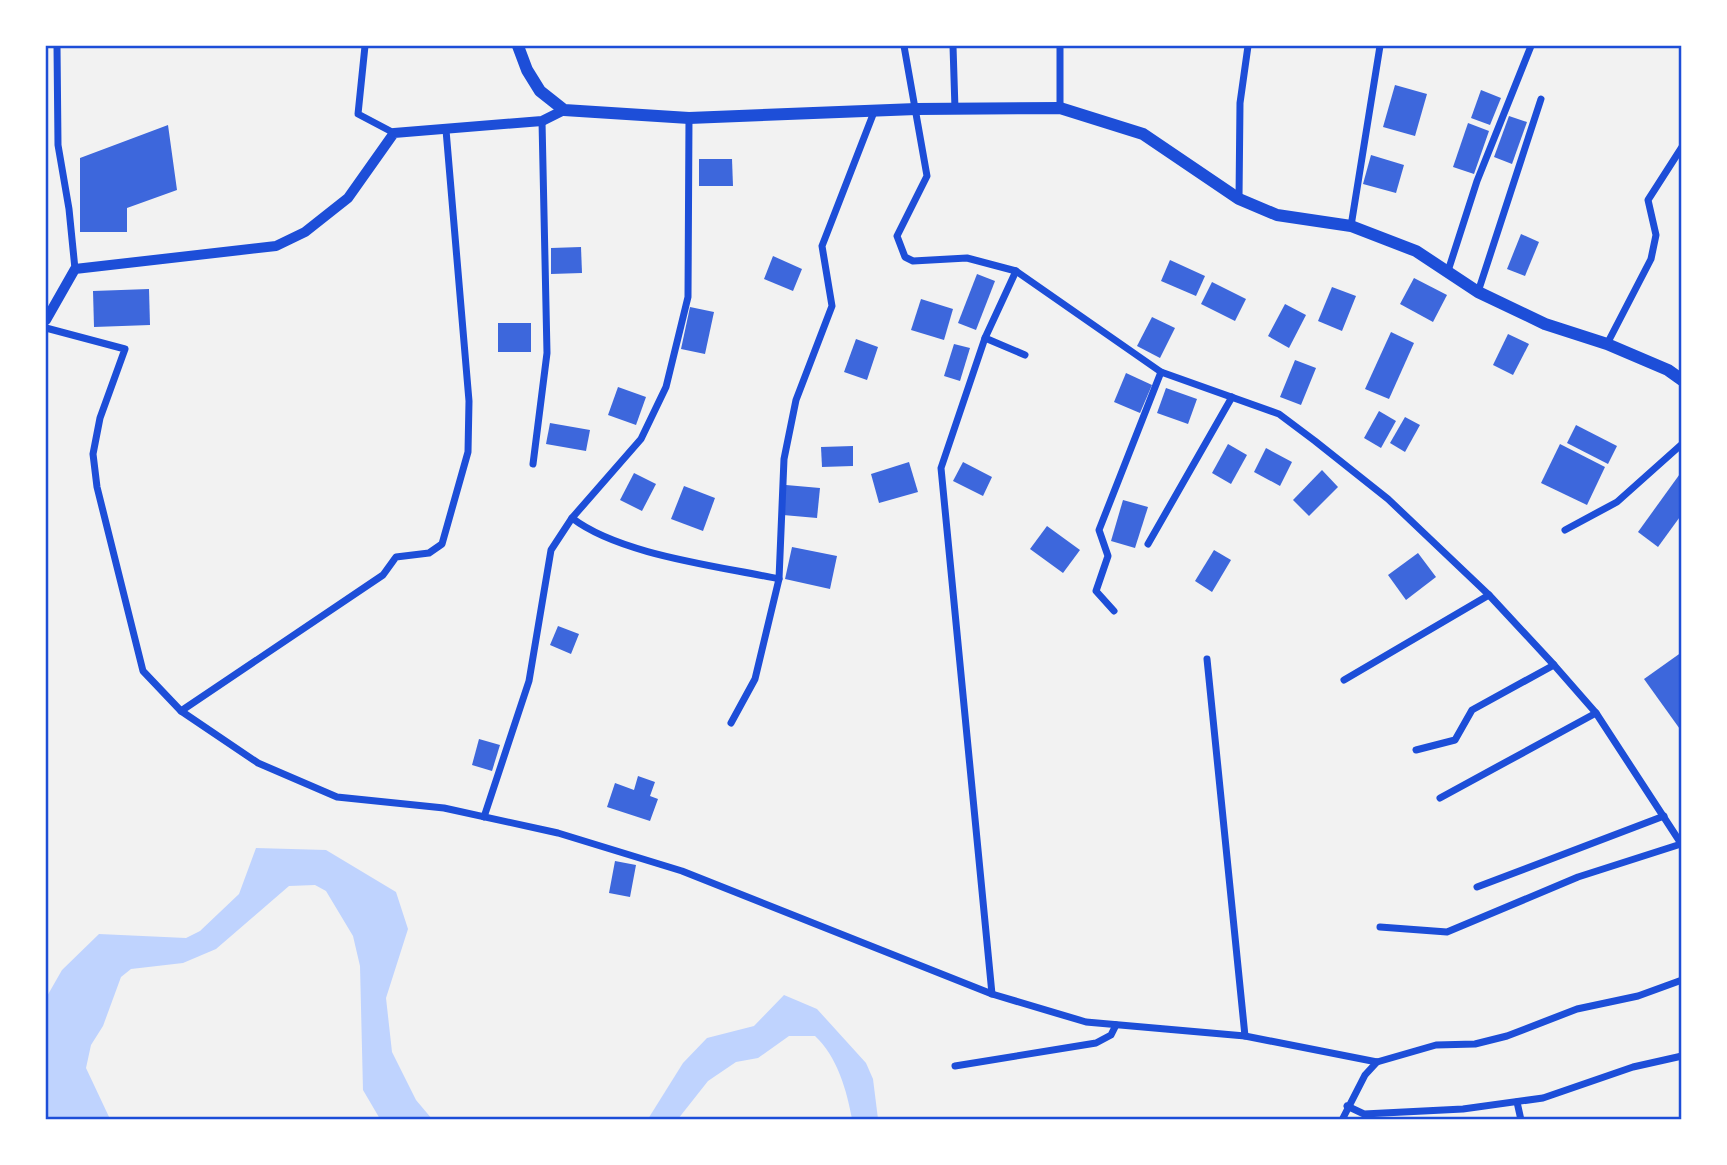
<svg xmlns="http://www.w3.org/2000/svg" width="1727" height="1165" font-family="Mulish,sans-serif">
<style>
.water{fill:#bfd3fe}
.building{fill:#3d67dc}
.lines{fill:none;stroke-linecap:round;stroke-linejoin:round}
.minor{stroke:#1d4ed8;stroke-width:7}
.tertiary{stroke:#1d4ed8;stroke-width:10}
.primary{stroke:#1d4ed8;stroke-width:12}
.neatline{fill:none;stroke:#1d4ed8;stroke-width:2.5}
</style>
<rect width="100%" height="100%" fill="#f2f2f2"/>
<!-- water -->
<g class="water">
<path d="M256 848 326 850 396 892 408 929 386 998 392 1052 416 1100 432 1119H380L363 1090 360 966 353 936 326 891 315 885 289 886 216 949 183 963 131 969 121 977 103 1026 91 1045 86 1068 110 1119H46V998L62 970 99 934 186 938 200 931 239 894Z"/>
<path d="M784 995 817 1009 866 1063 873 1079 878 1119H852C847 1091 837 1056 815 1036H789L758 1058 736 1062 708 1081 678 1119H648L683 1063 707 1038 754 1026Z"/>
</g>
<!-- building -->
<g class="building">
<path d="M1395 85 1427 94 1415 136 1383 127Z"/>
<path d="M1481 90 1501 98 1490 125 1471 118Z"/>
<path d="M1509 116 1527 122 1512 164 1494 157Z"/>
<path d="M1468 123 1489 131 1474 174 1453 167Z"/>
<path d="M168 125 177 190 127 208V232H80V158Z"/>
<path d="M1371 155 1404 165 1396 193 1363 184Z"/>
<path d="M699 159H732L733 186H699Z"/>
<path d="M1521 234 1539 242 1525 276 1507 269Z"/>
<path d="M581 247 582 273 551 274V248Z"/>
<path d="M773 256 802 269 793 291 764 279Z"/>
<path d="M1170 260 1205 276 1196 296 1161 281Z"/>
<path d="M977 274 995 281 976 330 958 323Z"/>
<path d="M1414 278 1447 295 1433 322 1400 304Z"/>
<path d="M1212 282 1246 299 1235 321 1201 304Z"/>
<path d="M1332 287 1356 296 1342 331 1318 321Z"/>
<path d="M149 289 150 325 94 327 93 291Z"/>
<path d="M921 299 953 309 944 340 911 330Z"/>
<path d="M1285 304 1306 315 1289 348 1268 336Z"/>
<path d="M690 307 714 312 705 354 681 349Z"/>
<path d="M1152 317 1175 328 1160 358 1137 346Z"/>
<rect x="498" y="323" width="33" height="29"/>
<path d="M1391 332 1414 343 1389 399 1365 389Z"/>
<path d="M1508 334 1529 344 1513 375 1493 365Z"/>
<path d="M856 339 878 347 867 380 844 372Z"/>
<path d="M954 344 970 348 960 381 944 376Z"/>
<path d="M1295 360 1316 368 1301 405 1280 397Z"/>
<path d="M1126 373 1152 385 1140 413 1114 402Z"/>
<path d="M618 387 646 397 636 425 608 415Z"/>
<path d="M1166 388 1197 399 1188 424 1157 413Z"/>
<path d="M1379 411 1396 421 1381 448 1364 438Z"/>
<path d="M1405 417 1420 425 1405 452 1390 443Z"/>
<path d="M550 423 590 430 586 451 546 444Z"/>
<path d="M1576 425 1617 446 1608 464 1567 443Z"/>
<path d="M1228 444 1247 455 1231 484 1212 473Z"/>
<path d="M1560 444 1605 467 1587 505 1541 483Z"/>
<path d="M853 446V466L822 467 821 447Z"/>
<path d="M1266 448 1292 462 1280 486 1254 472Z"/>
<path d="M909 462 918 492 879 503 871 474Z"/>
<path d="M963 462 992 477 983 496 953 481Z"/>
<path d="M1322 470 1338 487 1309 516 1293 500Z"/>
<path d="M1682 471V514L1658 547 1638 532Z"/>
<path d="M634 473 656 484 642 511 620 500Z"/>
<path d="M786 485 820 488 817 518 783 515Z"/>
<path d="M684 486 715 498 703 531 671 519Z"/>
<path d="M1123 500 1148 507 1135 548 1111 541Z"/>
<path d="M1047 526 1080 550 1063 573 1030 549Z"/>
<path d="M792 547 837 556 830 589 785 579Z"/>
<path d="M1214 550 1231 560 1212 592 1195 581Z"/>
<path d="M1418 553 1436 577 1406 600 1388 575Z"/>
<path d="M558 626 579 634 571 654 550 645Z"/>
<path d="M1682 652V732L1644 679Z"/>
<path d="M479 739 500 745 492 771 472 765Z"/>
<path d="M638 776 655 782 650 796 658 799 650 821 607 807 615 783 634 790Z"/>
<path d="M615 861 636 865 630 897 609 893Z"/>
</g>
<g class="lines">
<!-- minor -->
<g class="minor">
<path d="M57 46 58 145 69 209 75 269"/>
<path d="M365 46 358 114 394 133"/>
<path d="M904 46 927 176 897 236 905 257 913 261 967 258 1016 271 1161 372 1279 414 1315 441 1388 499 1489 595 1554 665 1596 713 1682 845"/>
<path d="M953 46 955 109"/>
<path d="M1060 46V108"/>
<path d="M1239 198 1240 103 1248 46"/>
<path d="M1351 226 1380 46"/>
<path d="M1448 271 1477 181 1531 46"/>
<path d="M1478 292 1541 99"/>
<path d="M46 328 125 349 100 418 93 454 97 487 143 671 181 711 258 763 337 797 444 808 558 833 682 871 992 994 1086 1022 1245 1036 1377 1062 1436 1045 1475 1044 1507 1036 1577 1009 1638 996 1682 980"/>
<path d="M985 338 1025 355"/>
<path d="M1607 344 1651 259 1656 235 1648 200 1682 147"/>
<path d="M533 464 547 353 542 121"/>
<path d="M572 518C620 555 719 566 779 579"/>
<path d="M1565 530 1617 502 1682 444"/>
<path d="M1148 544 1232 397"/>
<path d="M1114 611 1096 591 1108 556 1099 530 1161 372"/>
<path d="M1207 659 1245 1036"/>
<path d="M1344 680 1489 595"/>
<path d="M181 711 383 575 396 557 429 553 442 544 468 452 469 401 446 130"/>
<path d="M731 723 755 679 779 579 784 459 796 400 832 306 822 246 874 112"/>
<path d="M1416 750 1455 740 1472 710 1554 665"/>
<path d="M1440 798 1596 713"/>
<path d="M484 817 529 681 551 550 572 518 641 439 666 387 688 297 689 118"/>
<path d="M1477 887 1664 816"/>
<path d="M1380 927 1447 932 1578 877 1681 844"/>
<path d="M992 994 941 468 985 338 1016 271"/>
<path d="M955 1066 1096 1043 1111 1035 1116 1025"/>
<path d="M1517 1102 1521 1120"/>
<path d="M1347 1106 1364 1114 1463 1109 1543 1098 1633 1067 1682 1056"/>
<path d="M1342 1120 1365 1075 1377 1062"/>
</g>
<!-- tertiary -->
<path class="tertiary" d="M46 320 75 269 276 246 305 232 348 198 394 133 542 121 564 110"/>
<!-- primary -->
<path class="primary" d="M518 46 527 70 540 91 564 110 689 118 916 109 1060 108 1143 134 1239 199 1277 215 1351 226 1416 251 1478 292 1545 324 1607 344 1668 370 1682 380"/>
</g>
<!-- border -->
<rect width="1727" height="1165" fill="none" stroke="#ffffff" stroke-width="94"/>
<rect x="47" y="47" width="1633" height="1071" class="neatline"/>
</svg>
